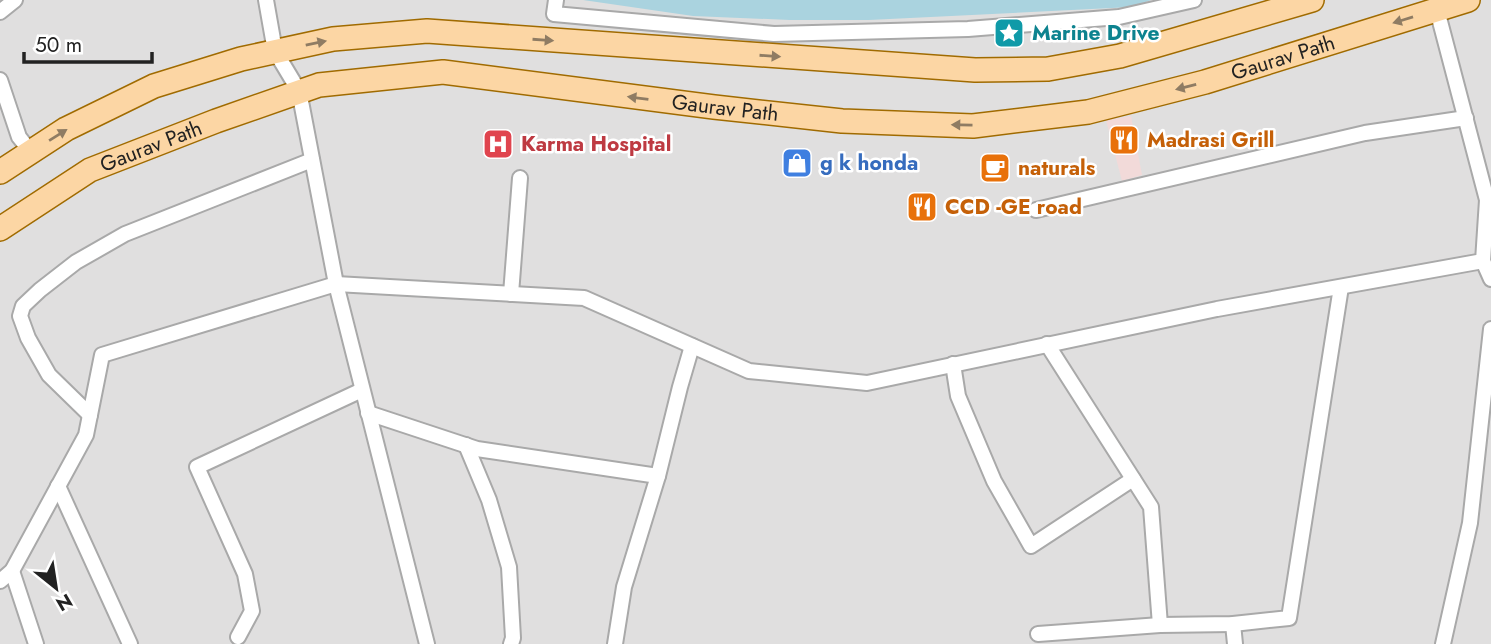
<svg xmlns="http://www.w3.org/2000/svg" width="1491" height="644" font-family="Jost,sans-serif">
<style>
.residential{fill:#e0dfdf}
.commercial{fill:#f2dad9}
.water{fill:#aad3df}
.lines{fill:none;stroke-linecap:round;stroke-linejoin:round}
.street-casing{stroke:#a9a9a9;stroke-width:18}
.primary-casing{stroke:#a06b00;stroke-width:26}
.street{stroke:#fff;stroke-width:14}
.primary{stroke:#fcd6a4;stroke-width:23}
.oneway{fill:#8f7c63}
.labels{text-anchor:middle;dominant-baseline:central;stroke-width:5;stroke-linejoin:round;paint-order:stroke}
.culture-label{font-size:21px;font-weight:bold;fill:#0d838f;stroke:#fff;text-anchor:start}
.street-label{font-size:21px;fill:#222;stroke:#fff}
.food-label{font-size:21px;font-weight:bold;fill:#c56008;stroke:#fff;text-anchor:start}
.health-label{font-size:21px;font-weight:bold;fill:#be3a42;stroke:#fff;text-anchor:start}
.shop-label{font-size:21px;font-weight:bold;fill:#366cbe;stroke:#fff;text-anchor:start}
</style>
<rect width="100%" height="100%" fill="#f2efe9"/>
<!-- residential -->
<rect class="residential" x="0" y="0" width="1491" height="644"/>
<!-- commercial -->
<path class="commercial" d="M1131 116 1142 175 1122 181 1106 120Z"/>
<!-- water -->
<path class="water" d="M583 0H1151L1132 7 869 20H790L693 16Z"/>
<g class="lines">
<!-- street casing -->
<g class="street-casing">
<g id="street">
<path d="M266 0 275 51 299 91 336 284 427 644"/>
<path d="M556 0 554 14 774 34 968 29 1119 17 1194 0"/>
<path d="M0 12 15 0"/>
<path d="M0 80 19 137 31 152"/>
<path d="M1036 210 1365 133 1466 118"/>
<path d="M1483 261 1491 279"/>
<path d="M511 294 520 178"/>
<path d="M1047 344 1151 507 1160 625"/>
<path d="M953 364 958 396 994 481 1031 546 1133 479"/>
<path d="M368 413 477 449 658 476"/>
<path d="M90 415 49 375 28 338 20 316 23 306 40 290 76 262 125 234 312 160"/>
<path d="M466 445 489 500 509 567 513 638 511 644"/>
<path d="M58 486 130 644"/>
<path d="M12 571 36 644"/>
<path d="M0 581 12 571 86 435 102 355 336 284 584 298 749 371 867 383 1217 309 1483 261 1487 200 1437 10"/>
<path d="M1233 624 1235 644"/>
<path d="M1038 634 1160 625 1233 624 1289 618 1341 287"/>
<path d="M238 637 252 611 245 574 197 467 362 390"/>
<path d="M615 644 624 587 658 476 680 387 692 346"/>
<path d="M1443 644 1470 523 1491 329"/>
</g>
</g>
<!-- primary casing -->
<g class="primary-casing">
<g id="primary">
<path d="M0 172 66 129 154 86 241 59 333 39 427 31 975 70 1048 69 1120 56 1312 0"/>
<path id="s1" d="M0 229 90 170 216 121 319 85 443 72 714 107 842 121 973 126 1088 112 1205 82 1468 0"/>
</g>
</g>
<!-- street -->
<use href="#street" class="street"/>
<!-- primary -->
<use href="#primary" class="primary"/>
</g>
<!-- one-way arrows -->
<defs><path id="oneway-solid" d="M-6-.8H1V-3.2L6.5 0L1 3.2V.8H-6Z" transform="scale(1.75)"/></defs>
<g class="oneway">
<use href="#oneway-solid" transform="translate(1403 20) rotate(163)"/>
<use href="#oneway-solid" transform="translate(543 40) rotate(4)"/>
<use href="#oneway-solid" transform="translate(316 43) rotate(-12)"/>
<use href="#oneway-solid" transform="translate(770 56) rotate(4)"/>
<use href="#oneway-solid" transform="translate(1186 87) rotate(166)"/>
<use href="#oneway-solid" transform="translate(638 98) rotate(-173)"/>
<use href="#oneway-solid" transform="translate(962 125) rotate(-179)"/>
<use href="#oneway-solid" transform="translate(58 135) rotate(-32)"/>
</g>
<!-- icons -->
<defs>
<g id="sight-square" transform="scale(1.575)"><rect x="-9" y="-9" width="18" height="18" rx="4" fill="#0f9aa8" stroke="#fff"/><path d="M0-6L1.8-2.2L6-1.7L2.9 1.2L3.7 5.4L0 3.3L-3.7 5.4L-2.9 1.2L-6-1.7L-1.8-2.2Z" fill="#fff"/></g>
<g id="restaurant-square" transform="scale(1.575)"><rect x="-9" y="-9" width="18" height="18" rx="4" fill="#e8710a" stroke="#fff"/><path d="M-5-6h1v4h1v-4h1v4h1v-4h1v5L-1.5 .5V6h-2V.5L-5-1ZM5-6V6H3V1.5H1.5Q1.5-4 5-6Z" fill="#fff"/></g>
<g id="hospital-square" transform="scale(1.575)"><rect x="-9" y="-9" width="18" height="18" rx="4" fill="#e0444e" stroke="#fff"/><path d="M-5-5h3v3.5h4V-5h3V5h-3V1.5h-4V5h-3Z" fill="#fff"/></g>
<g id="shop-square" transform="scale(1.575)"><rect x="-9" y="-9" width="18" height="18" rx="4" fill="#3f7fe0" stroke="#fff"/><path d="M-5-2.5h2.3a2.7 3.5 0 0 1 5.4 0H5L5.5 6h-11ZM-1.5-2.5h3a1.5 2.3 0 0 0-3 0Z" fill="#fff"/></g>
<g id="cafe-square" transform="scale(1.575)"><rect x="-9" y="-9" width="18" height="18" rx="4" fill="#e8710a" stroke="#fff"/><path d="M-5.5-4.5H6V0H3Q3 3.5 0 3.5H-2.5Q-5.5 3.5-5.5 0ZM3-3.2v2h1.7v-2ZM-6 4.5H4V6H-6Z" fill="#fff"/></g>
</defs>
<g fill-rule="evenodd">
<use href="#sight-square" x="1009" y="33"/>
<use href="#restaurant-square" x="1124" y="140"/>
<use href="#hospital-square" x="498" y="144"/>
<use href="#shop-square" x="797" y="163"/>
<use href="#cafe-square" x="995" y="168"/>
<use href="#restaurant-square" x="922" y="207"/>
</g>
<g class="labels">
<!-- culture labels -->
<g class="culture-label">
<text x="1032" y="33">Marine Drive</text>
</g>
<!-- street labels -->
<g class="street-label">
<text stroke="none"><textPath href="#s1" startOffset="1328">Gaurav Path</textPath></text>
<text stroke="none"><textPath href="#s1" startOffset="761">Gaurav Path</textPath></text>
<text stroke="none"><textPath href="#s1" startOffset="173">Gaurav Path</textPath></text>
</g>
<!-- food labels -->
<g class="food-label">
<text x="1147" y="140">Madrasi Grill</text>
<text x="1018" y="168">naturals</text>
<text x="945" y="207">CCD -GE road</text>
</g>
<!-- health labels -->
<g class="health-label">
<text x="521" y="144">Karma Hospital</text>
</g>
<!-- shop labels -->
<g class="shop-label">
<text x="820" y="163">g k honda</text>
</g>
</g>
<!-- north arrow -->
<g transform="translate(56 588) rotate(150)" stroke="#ffffff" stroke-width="5" paint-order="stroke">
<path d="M0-5L12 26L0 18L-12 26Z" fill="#222222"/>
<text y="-10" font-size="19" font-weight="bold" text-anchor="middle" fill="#222222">N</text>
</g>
<!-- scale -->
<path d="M24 52v10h128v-10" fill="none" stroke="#222222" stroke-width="3.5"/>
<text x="35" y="52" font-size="21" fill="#222222" stroke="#ffffff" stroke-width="5" paint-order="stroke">50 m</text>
</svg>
